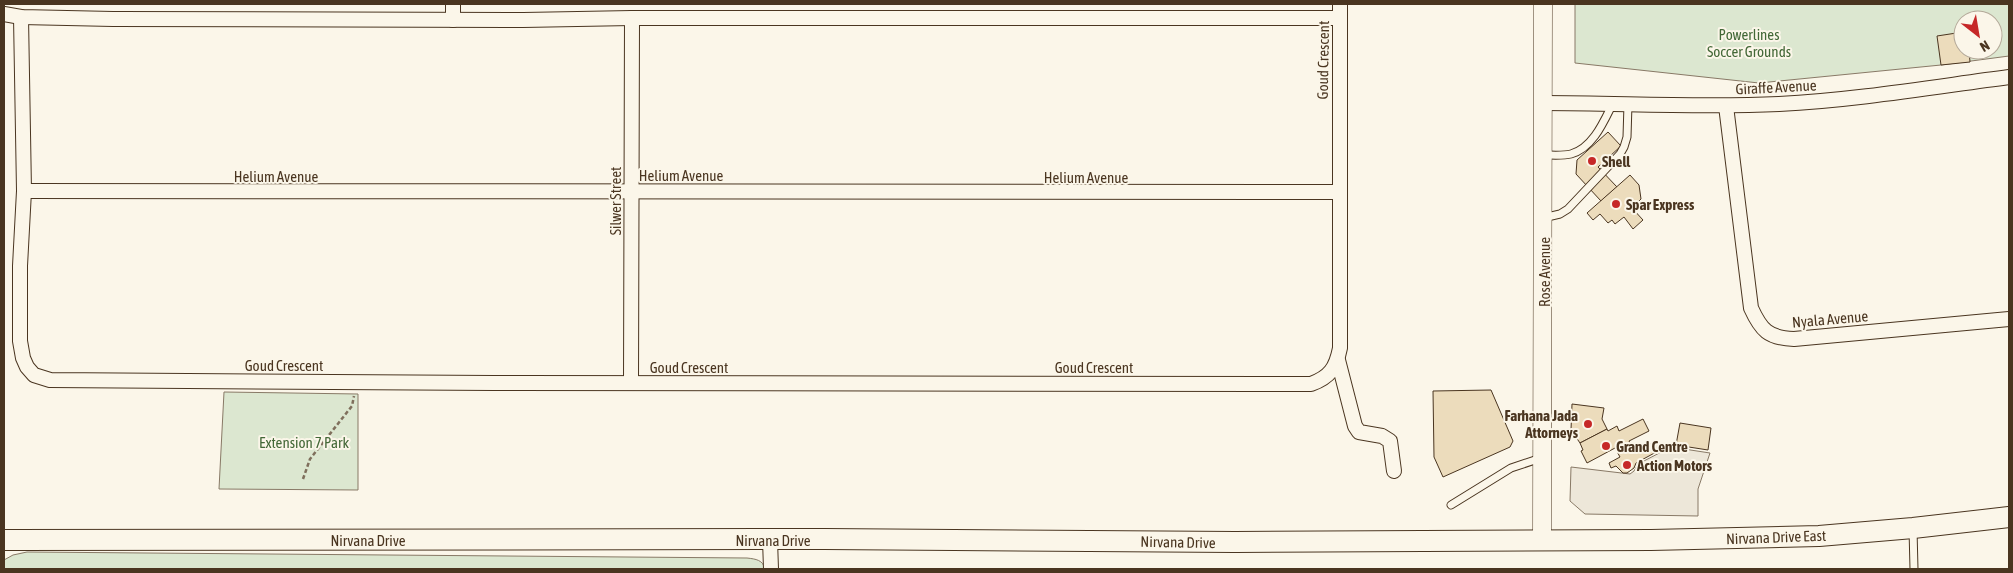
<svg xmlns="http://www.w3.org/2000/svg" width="2013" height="573" font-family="'Asap Condensed',sans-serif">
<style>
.green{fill:#dce7d0;stroke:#887966;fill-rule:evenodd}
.parking{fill:#ede7d9;stroke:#887966}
.building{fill:#ecdcbc;stroke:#4a3520}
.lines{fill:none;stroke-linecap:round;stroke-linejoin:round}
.service-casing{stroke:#4a3520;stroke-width:9}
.minor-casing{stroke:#4a3520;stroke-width:16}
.tertiary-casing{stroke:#4a3520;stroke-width:19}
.secondary-casing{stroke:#4a3520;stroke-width:22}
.path{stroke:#7f6f5c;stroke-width:2.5;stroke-dasharray:4 2.5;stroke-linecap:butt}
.service{stroke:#fbf6e9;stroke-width:7}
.minor{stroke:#fbf6e9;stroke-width:14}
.tertiary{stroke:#fbf6e9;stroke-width:18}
.secondary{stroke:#fbf6e9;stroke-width:20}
.poi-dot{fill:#c62828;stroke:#fbf6e9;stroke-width:2}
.labels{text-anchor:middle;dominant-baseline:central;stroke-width:4;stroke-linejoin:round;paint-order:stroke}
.park-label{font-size:15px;fill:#436837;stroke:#fbf6e9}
.street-label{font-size:15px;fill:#4a3520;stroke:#fbf6e9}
.poi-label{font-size:15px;font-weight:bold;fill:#4a3520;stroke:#fbf6e9;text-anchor:start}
</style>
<rect width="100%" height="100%" fill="#fbf6e9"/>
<!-- green -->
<g class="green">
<path d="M1575 4H2009V56L1941 65 1759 83 1575 63ZM1963 20H1993V50H1963Z"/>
<path d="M224 392 358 394V490L219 489Z"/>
<path d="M27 552 747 558C756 559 763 560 765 569H4V560L13 555Z"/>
</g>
<!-- parking -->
<path class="parking" d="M1671 447 1710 453 1698 489V516L1585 514 1570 501 1571 467 1630 474 1634 471 1638 464Z"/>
<!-- building -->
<g class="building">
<path d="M1963 32V50H1969L1970 62 1941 65 1937 36Z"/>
<path d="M1608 132 1621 146 1598 167 1617 187 1601 201 1576 174 1577 160Z"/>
<path d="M1630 175 1639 185 1641 199 1632 208 1643 220 1633 229 1624 217 1615 224 1612 220 1608 223 1600 214 1593 220 1587 213Z"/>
<path d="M1491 390 1513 441 1510 447 1443 477 1434 457 1433 391Z"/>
<path d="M1572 404 1604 408 1602 419 1607 429 1580 443 1571 430Z"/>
<path d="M1643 419 1649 431 1629 441 1634 452 1656 441 1660 450 1636 463 1634 468 1627 473H1623L1616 466 1611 468 1609 463 1620 457 1615 448 1587 463 1581 451 1583 450 1580 443 1607 429 1608 431 1617 426 1619 431Z"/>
<path d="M1680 423 1711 428 1708 450 1676 445Z"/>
</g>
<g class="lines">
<!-- service casing -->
<g class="service-casing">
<g id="service">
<path d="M1543 155C1552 155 1563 156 1571 154 1593 148 1604 121 1613 103"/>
<path d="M1543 218 1560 214 1568 209 1620 154 1624 147 1627 137 1628 104"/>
<path d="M1451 505 1511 468 1541 458"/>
<path d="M1913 529 1914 569"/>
</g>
</g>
<!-- minor casing -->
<g class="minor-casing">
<g id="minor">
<path d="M453 4V20"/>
<path d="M4 14 21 17 113 19 523 20 632 18H1340"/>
<path d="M21 17 24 191 20 266V341L23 358 27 367 34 375 50 380 493 383 1311 384C1330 377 1336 368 1340 348V4"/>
<path d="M1543 103C1622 103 1700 108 1779 104 1856 100 1933 87 2009 77"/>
<path d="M1726 106 1751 308C1761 330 1768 338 1794 339L2009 319"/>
<path d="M24 191 1339 192"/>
<path d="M1338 360 1355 426 1359 432 1382 436 1390 441 1394 471"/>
<path d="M631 383 632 18"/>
<path d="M770 540 771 569"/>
</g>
</g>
<!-- tertiary casing -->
<g class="tertiary-casing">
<path id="tertiary" d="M1542 540 1543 4"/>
</g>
<!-- secondary casing -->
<g class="secondary-casing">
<path id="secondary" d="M4 540 825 539 1235 542 1651 540 1819 536 1913 528 2009 517"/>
</g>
<!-- path -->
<path class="path" d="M303 479 310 459 352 406 354 396"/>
<!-- service -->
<use href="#service" class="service"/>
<!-- minor -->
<use href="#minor" class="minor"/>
<!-- tertiary -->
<use href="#tertiary" class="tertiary"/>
<!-- secondary -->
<use href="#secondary" class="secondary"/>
</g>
<!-- markers -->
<g class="poi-dot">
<circle cx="1592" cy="161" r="5"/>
<circle cx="1616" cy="204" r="5"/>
<circle cx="1588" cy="424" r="5"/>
<circle cx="1606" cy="446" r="5"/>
<circle cx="1627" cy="465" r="5"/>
</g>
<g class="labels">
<!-- park labels -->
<g class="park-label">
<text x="1749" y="34">Powerlines<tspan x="1749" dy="17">Soccer Grounds</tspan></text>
<text x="304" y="442">Extension 7 Park</text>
</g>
<!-- street labels -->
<g class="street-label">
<text transform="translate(1323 60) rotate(-89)">Goud Crescent</text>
<text transform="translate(1776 87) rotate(-3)">Giraffe Avenue</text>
<text x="681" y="175">Helium Avenue</text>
<text x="276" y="176">Helium Avenue</text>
<text x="1086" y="177">Helium Avenue</text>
<text transform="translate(615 201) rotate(-90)">Silwer Street</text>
<text transform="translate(1544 272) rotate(-90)">Rose Avenue</text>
<text transform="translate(1830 319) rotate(-5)">Nyala Avenue</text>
<text x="284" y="365">Goud Crescent</text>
<text x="689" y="367">Goud Crescent</text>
<text x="1094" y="367">Goud Crescent</text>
<text transform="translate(1776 537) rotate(-2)">Nirvana Drive East</text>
<text x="368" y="540">Nirvana Drive</text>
<text x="773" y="540">Nirvana Drive</text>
<text transform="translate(1178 542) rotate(1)">Nirvana Drive</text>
</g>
<!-- poi labels -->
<g class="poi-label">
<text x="1602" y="161">Shell</text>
<text x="1626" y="204">Spar Express</text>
<text x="1578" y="415" text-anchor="end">Farhana Jada<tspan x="1578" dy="17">Attorneys</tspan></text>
<text x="1616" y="446">Grand Centre</text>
<text x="1637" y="465">Action Motors</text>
</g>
</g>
<!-- border -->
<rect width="2013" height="573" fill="none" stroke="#4a3520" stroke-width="10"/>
<!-- north arrow -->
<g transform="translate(1978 35) rotate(149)"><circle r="24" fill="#fbf6e9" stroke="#b4a999"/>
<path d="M0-4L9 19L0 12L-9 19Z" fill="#c62828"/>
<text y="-8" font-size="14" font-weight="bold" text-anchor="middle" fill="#4a3520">N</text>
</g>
</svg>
